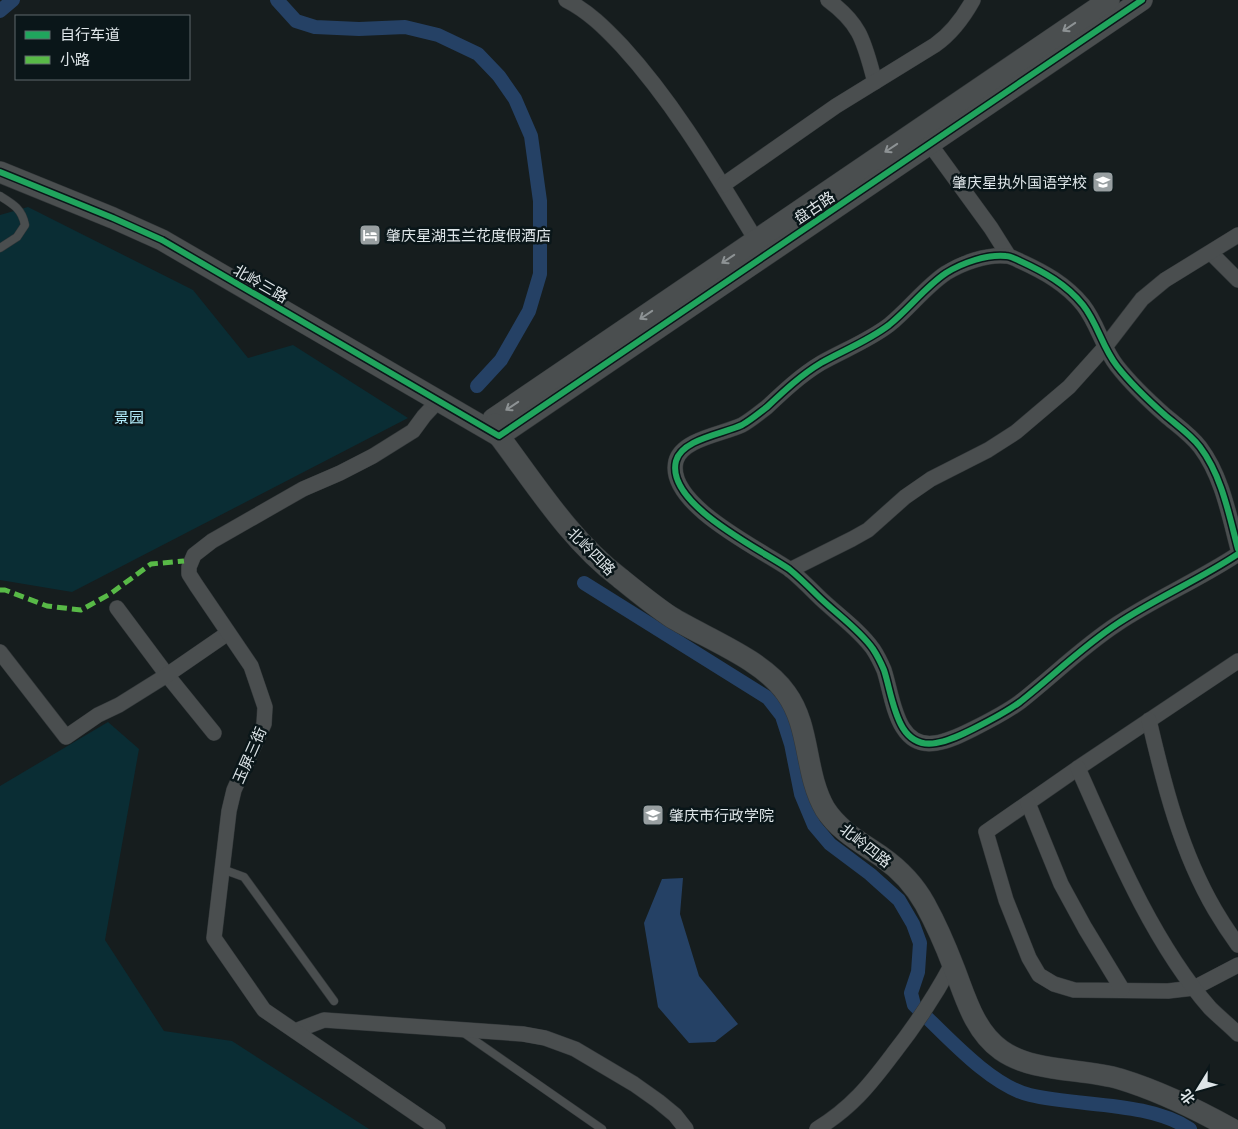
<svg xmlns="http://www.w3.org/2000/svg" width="1238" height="1129" font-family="'Open Sans','Noto Sans SC',sans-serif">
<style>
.green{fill:#0a2d34}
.water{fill:#254165}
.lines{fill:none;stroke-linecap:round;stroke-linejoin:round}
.canal{stroke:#254165;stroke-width:14}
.lane-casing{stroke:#323739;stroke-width:9}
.street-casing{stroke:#323739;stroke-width:16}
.secondary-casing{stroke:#323739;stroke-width:22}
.lane{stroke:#4a4e4f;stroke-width:8}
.street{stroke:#4a4e4f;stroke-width:15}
.secondary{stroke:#4a4e4f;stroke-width:21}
.quiet{stroke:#58b947;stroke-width:5;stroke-dasharray:10 5;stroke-linecap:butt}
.cycleway-casing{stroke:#0a1619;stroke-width:9}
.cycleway{stroke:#20a55d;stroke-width:6}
.oneway{stroke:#8d9294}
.labels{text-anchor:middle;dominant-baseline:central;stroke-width:5;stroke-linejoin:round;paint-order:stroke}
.poi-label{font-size:15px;fill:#dee5e8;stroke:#0a1619;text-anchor:start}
.street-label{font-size:15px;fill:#dee5e8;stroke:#0a1619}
.park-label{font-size:15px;fill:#b4effe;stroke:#0a1619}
</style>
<rect width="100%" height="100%" fill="#161d1e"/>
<!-- green -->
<g class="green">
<path d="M28 207 193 290 248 358 293 345 408 418 72 592 0 580V215Z"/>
<path d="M108 722 139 749 105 940 164 1031 232 1041 369 1129H0V786Z"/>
</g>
<!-- water -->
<path class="water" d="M683 878 680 914 699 976 738 1024 715 1042 689 1043 658 1007 644 923 662 879Z"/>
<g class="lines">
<!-- canal -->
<g class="canal">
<path d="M277 0 296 21 315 27 359 29 405 27 438 35 478 54 499 76 515 99 531 136 540 201V274L529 311 501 360 477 386"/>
<path d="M0 11 13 0"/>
<path d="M584 583 768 698 782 716 791 744 801 794 814 825 830 844 870 874 899 900 913 924 920 943 918 972 911 993 914 1005C944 1033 990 1086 1030 1095 1080 1107 1147 1101 1190 1129"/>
</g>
<!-- lane casing -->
<g class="lane-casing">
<g id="lane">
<path d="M0 196C13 204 22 209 25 225L17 237 0 248"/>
<path d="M222 869 244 877 334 1001"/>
<path d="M464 1033 602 1129"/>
</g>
</g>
<!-- street casing -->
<g class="street-casing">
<g id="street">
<path d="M566 0C588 11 605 28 622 46 675 104 715 173 756 240"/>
<path d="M828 0C862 25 864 43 875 82"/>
<path d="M924 136 991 228 1008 255"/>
<path d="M723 185 836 106 935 45C952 33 963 18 973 0"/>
<path d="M1211 253 1238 280"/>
<path d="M1238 549C1229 515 1222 476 1200 447 1191 435 1178 426 1166 416 1149 401 1131 384 1117 366 1102 347 1098 324 1083 305 1066 284 1044 272 1020 261 1016 259 1010 256 1006 256 987 254 962 263 946 273 925 287 909 309 889 325 868 341 844 350 821 363 801 375 784 391 767 407 759 413 751 420 742 425 723 434 682 439 676 461 665 504 760 549 789 569 799 577 808 586 817 595 835 613 859 629 873 649 877 655 881 663 884 670 893 697 896 750 936 743 949 741 961 735 973 729 989 721 1005 713 1020 702 1053 676 1082 647 1117 624 1156 598 1199 580 1238 554"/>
<path d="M790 570 852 539 868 530 905 497 931 479 988 450 1016 432 1069 387 1105 347 1142 299 1165 280 1238 235"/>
<path d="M117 608 167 675 214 733"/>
<path d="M0 652 66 737 98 715 119 705 167 675 228 633"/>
<path d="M1238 661 1078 768 986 832 1006 900 1029 958 1039 975 1054 984 1074 990 1168 991 1194 988 1238 965"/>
<path d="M1149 720C1164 785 1181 852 1215 910 1222 922 1230 934 1238 945"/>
<path d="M1078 768C1113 847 1153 943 1210 1008 1219 1017 1229 1025 1238 1034"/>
<path d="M1028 803 1061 884 1085 928 1122 989"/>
<path d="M295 1031 324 1020 523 1034 545 1038 575 1049 634 1084 658 1101 675 1115 686 1129"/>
<path d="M438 1129 264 1010 214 938 229 811 234 790 264 724 265 707 251 666 196 585 189 574V567L194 555 212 541 303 489 340 473 373 456 413 431 424 416 438 401"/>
<path d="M817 1129C851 1108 869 1086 893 1054 915 1026 935 996 952 964"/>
</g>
</g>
<!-- secondary casing -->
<g class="secondary-casing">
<g id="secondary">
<path d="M0 172 113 218 162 240 499 436 1142 0"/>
<path d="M493 419 1109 0"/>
<path d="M495 424 499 436C536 485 570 540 620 578 636 591 653 605 671 617 707 639 762 659 786 693 811 727 804 773 825 809 839 831 862 843 882 857 899 869 915 886 925 904 936 924 946 947 954 968 965 996 974 1031 1001 1050 1033 1073 1083 1068 1120 1079 1156 1090 1198 1110 1232 1129"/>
</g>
</g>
<!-- lane -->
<use href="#lane" class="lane"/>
<!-- street -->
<use href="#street" class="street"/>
<!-- secondary -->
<use href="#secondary" class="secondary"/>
<!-- quiet -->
<path class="quiet" d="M0 590H5L47 606 81 610 110 594 151 564 184 561"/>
<!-- cycleway casing -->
<g class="cycleway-casing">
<g id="cycleway">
<path d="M0 172 113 218 162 240 499 436 1142 0"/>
<path d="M1238 549C1229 515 1222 476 1200 447 1191 435 1178 426 1166 416 1149 401 1131 384 1117 366 1102 347 1098 324 1083 305 1066 284 1044 272 1020 261 1016 259 1010 256 1006 256 987 254 962 263 946 273 925 287 909 309 889 325 868 341 844 350 821 363 801 375 784 391 767 407 759 413 751 420 742 425 723 434 682 439 676 461 665 504 760 549 789 569 799 577 808 586 817 595 835 613 859 629 873 649 877 655 881 663 884 670 893 697 896 750 936 743 949 741 961 735 973 729 989 721 1005 713 1020 702 1053 676 1082 647 1117 624 1156 598 1199 580 1238 554"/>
</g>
</g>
<!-- cycleway -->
<use href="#cycleway" class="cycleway"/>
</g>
<!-- one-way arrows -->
<defs><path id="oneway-shaft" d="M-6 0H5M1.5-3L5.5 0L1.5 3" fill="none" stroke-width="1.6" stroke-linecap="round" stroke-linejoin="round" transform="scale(1.25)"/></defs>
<g class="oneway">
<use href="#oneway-shaft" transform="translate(1069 27) rotate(146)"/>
<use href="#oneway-shaft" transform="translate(891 148) rotate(146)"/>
<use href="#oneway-shaft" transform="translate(728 259) rotate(146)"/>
<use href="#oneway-shaft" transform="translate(646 315) rotate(146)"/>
<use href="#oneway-shaft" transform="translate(512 406) rotate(146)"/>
</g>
<!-- icons -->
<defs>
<g id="school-square" transform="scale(1.125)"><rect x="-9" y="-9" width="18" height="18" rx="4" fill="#989fa1" stroke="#0a1619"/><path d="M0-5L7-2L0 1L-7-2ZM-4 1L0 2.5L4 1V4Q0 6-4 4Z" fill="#fff"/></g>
<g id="hotel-square" transform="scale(1.125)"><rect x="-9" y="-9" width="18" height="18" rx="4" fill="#989fa1" stroke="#0a1619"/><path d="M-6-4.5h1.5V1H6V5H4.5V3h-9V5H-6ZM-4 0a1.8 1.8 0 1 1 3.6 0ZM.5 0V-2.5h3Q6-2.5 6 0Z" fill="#fff"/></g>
<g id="university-square" transform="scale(1.125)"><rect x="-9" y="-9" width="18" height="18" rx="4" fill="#989fa1" stroke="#0a1619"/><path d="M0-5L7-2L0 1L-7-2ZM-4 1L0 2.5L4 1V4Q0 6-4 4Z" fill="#fff"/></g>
</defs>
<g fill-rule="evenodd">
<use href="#school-square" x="1103" y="182"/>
<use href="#hotel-square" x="370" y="235"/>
<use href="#university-square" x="653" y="815"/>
</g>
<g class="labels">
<!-- poi labels -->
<g class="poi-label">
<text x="1087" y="182" text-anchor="end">肇庆星执外国语学校</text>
<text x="386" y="235">肇庆星湖玉兰花度假酒店</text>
<text x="669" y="815">肇庆市行政学院</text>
</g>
<!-- street labels -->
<g class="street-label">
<text transform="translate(814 207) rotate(-34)">盘古路</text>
<text transform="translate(261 283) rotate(30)">北岭三路</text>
<text transform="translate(592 551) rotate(45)">北岭四路</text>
<text transform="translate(249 755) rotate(-66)">玉屏三街</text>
<text transform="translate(866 845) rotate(38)">北岭四路</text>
</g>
<!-- park labels -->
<g class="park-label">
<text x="129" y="417">景园</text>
</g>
</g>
<!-- legend -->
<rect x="15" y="15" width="175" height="65" fill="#0a1619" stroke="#5f696c"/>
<rect x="25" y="31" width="25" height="8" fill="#20a55d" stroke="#5f696c"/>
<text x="60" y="40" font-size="15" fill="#dee5e8">自行车道</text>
<rect x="25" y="56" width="25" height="8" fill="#58b947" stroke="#5f696c"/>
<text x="60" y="65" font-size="15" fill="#dee5e8">小路</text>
<!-- north arrow -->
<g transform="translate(1198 1089) rotate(233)" stroke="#0a1619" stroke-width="4" paint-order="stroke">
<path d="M0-4L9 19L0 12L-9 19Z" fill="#dee5e8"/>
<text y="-8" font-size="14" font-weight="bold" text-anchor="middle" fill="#dee5e8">北</text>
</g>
</svg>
